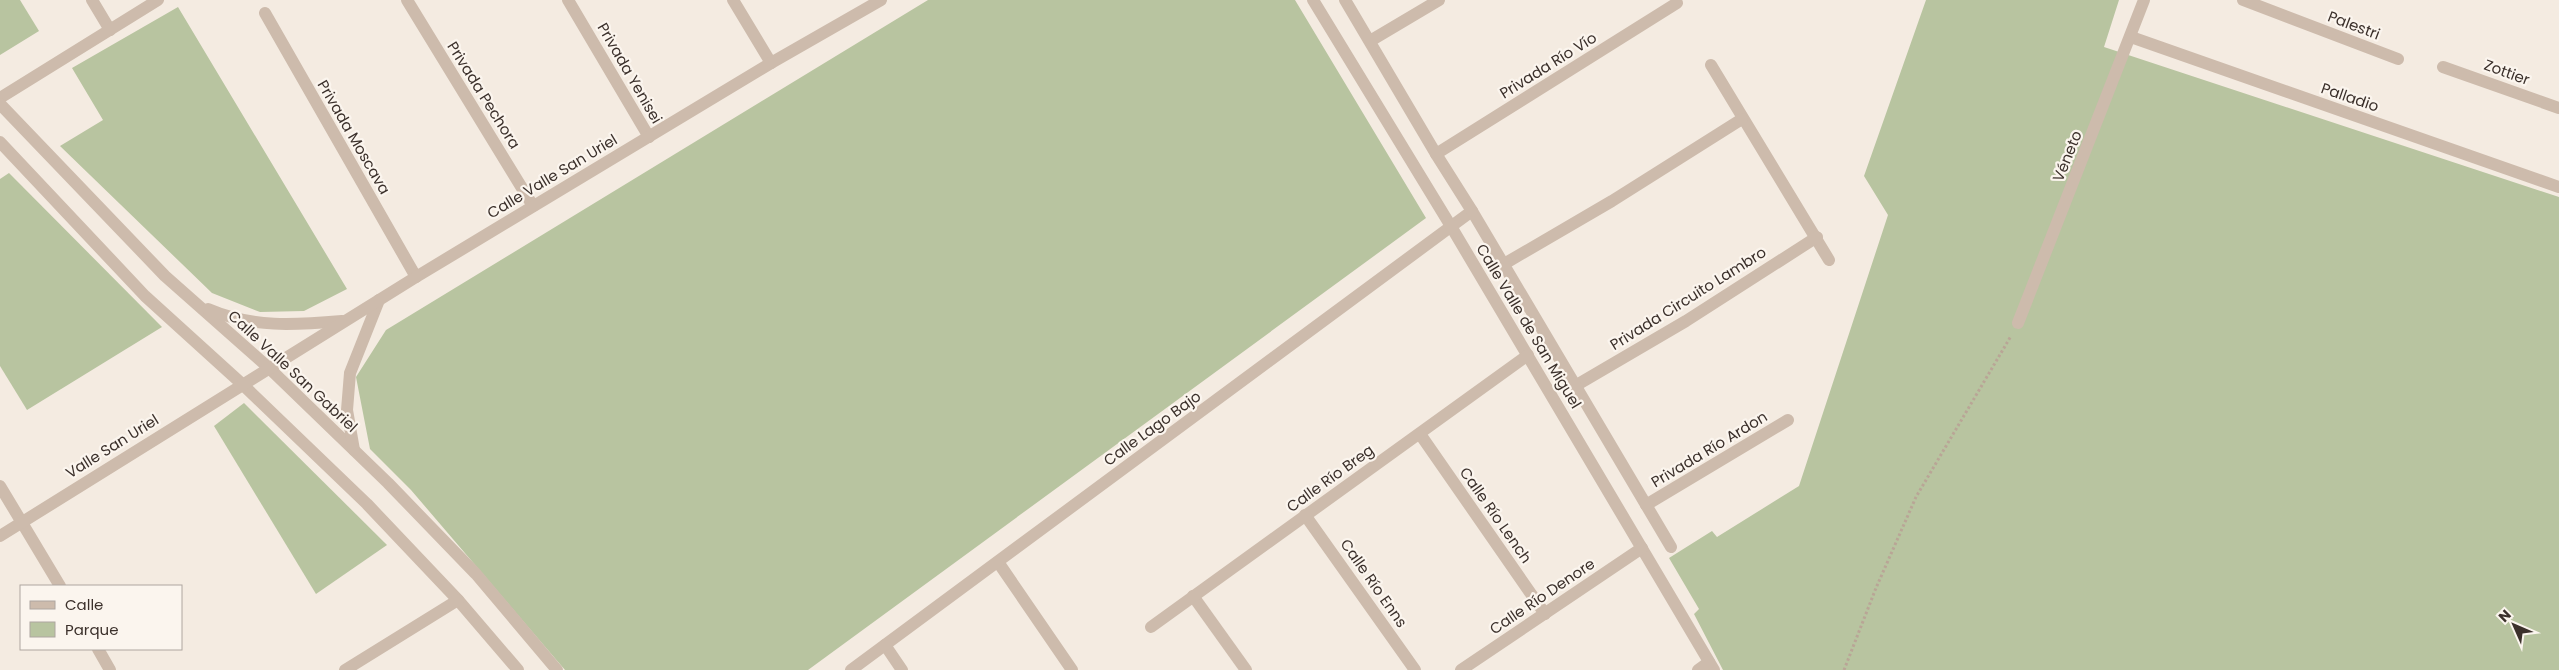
<svg xmlns="http://www.w3.org/2000/svg" width="2559" height="670" font-family="Poppins,sans-serif">
<style>
.green{fill:#b8c4a0}
.lines{fill:none;stroke-linecap:round;stroke-linejoin:round}
.path{stroke:#b9a596;stroke-width:3;stroke-dasharray:2.5 2.5;stroke-linecap:butt}
.minor{stroke:#cdbbac;stroke-width:12}
.tertiary{stroke:#cdbbac;stroke-width:12}
.labels{text-anchor:middle;dominant-baseline:central;stroke-width:4.5;stroke-linejoin:round;paint-order:stroke}
.street-label{font-size:15px;fill:#3b302b;stroke:#fbf5ee}
</style>
<rect width="100%" height="100%" fill="#f4ebe1"/>
<!-- green -->
<g class="green">
<path d="M0 0H20L39 31 0 55Z"/>
<path d="M928 0H1295L1426 218 808 670H565L411 490 370 449 356 377 386 330Z"/>
<path d="M1926 0H2119L2104 47 2559 197V670H1723L1694 614 1699 609 1669 558 1712 531 1717 537 1799 486 1888 215 1864 176Z"/>
<path d="M178 7 347 289 304 311 260 312 212 293 60 146 103 120 72 68Z"/>
<path d="M9 173 162 327 27 410 0 366V179Z"/>
<path d="M244 403 387 545 316 594 214 426Z"/>
</g>
<g class="lines">
<!-- path -->
<path class="path" d="M1844 670 1876 588 1916 497 2011 336"/>
<!-- minor -->
<g class="minor">
<path d="M92 0 110 30"/>
<path d="M407 0 533 206"/>
<path d="M568 0 649 137"/>
<path d="M733 0 771 63"/>
<path d="M2243 0 2398 59"/>
<path d="M265 13 416 277"/>
<path d="M2131 37 2559 187"/>
<path d="M1370 41 1439 0"/>
<path d="M1711 65 1829 260"/>
<path d="M2443 67 2559 108"/>
<path d="M0 98 158 0"/>
<path d="M0 104 165 276 269 368 388 483 476 574 557 670"/>
<path d="M0 142 145 296 242 384 367 504 458 600 518 670"/>
<path d="M1436 154 1677 3"/>
<path d="M1452 228 1714 670"/>
<path d="M1504 264 1612 201 1742 119"/>
<path d="M208 309C252 328 295 325 342 321"/>
<path d="M2018 323 2144 0"/>
<path d="M1575 386 1686 321 1817 237"/>
<path d="M1420 434 1545 614"/>
<path d="M354 450 347 410 350 373 379 300"/>
<path d="M0 486 60 586"/>
<path d="M1646 505 1788 420"/>
<path d="M1305 515 1415 670"/>
<path d="M0 536 416 277 771 63 881 0"/>
<path d="M998 562 1072 670"/>
<path d="M1193 596 1246 670"/>
<path d="M1151 627 1528 355"/>
<path d="M885 645 902 670"/>
<path d="M98 649 110 670"/>
<path d="M345 670 458 600"/>
<path d="M851 670 1472 211 1671 547"/>
<path d="M1461 670 1642 548"/>
<path d="M1698 670 1709 662"/>
</g>
<!-- tertiary -->
<g class="tertiary">
<path d="M1313 0 1452 228"/>
<path d="M1345 0 1436 154 1472 211"/>
</g>
</g>
<g class="labels">
<!-- street labels -->
<g class="street-label">
<text transform="translate(2354 25) rotate(21)">Palestri</text>
<text transform="translate(1548 65) rotate(-32)">Privada Río Vío</text>
<text transform="translate(2507 72) rotate(20)">Zottier</text>
<text transform="translate(630 73) rotate(60)">Privada Yenisei</text>
<text transform="translate(484 95) rotate(58)">Privada Pechora</text>
<text transform="translate(2350 97) rotate(19)">Palladio</text>
<text transform="translate(354 137) rotate(60)">Privada Moscava</text>
<text transform="translate(2067 156) rotate(-68)">Véneto</text>
<text transform="translate(552 176) rotate(-31)">Calle Valle San Uriel</text>
<text transform="translate(1688 298) rotate(-32)">Privada Circuito Lambro</text>
<text transform="translate(1529 326) rotate(59)">Calle Valle de San Miguel</text>
<text transform="translate(293 371) rotate(43)">Calle Valle San Gabriel</text>
<text transform="translate(1152 428) rotate(-36)">Calle Lago Bajo</text>
<text transform="translate(112 446) rotate(-32)">Valle San Uriel</text>
<text transform="translate(1709 449) rotate(-31)">Privada Río Ardon</text>
<text transform="translate(1330 478) rotate(-36)">Calle Río Breg</text>
<text transform="translate(1496 515) rotate(55)">Calle Río Lench</text>
<text transform="translate(1374 583) rotate(55)">Calle Río Enns</text>
<text transform="translate(1542 596) rotate(-34)">Calle Río Denore</text>
</g>
</g>
<!-- legend -->
<rect x="20" y="585" width="162" height="65" fill="#fbf5ee" stroke="#aea6a0"/>
<rect x="30" y="601" width="25" height="8" fill="#cdbbac" stroke="#aea6a0"/>
<text x="65" y="610" font-size="15" fill="#3b302b">Calle</text>
<rect x="30" y="622" width="25" height="15" fill="#b8c4a0" stroke="#aea6a0"/>
<text x="65" y="635" font-size="15" fill="#3b302b">Parque</text>
<!-- north arrow -->
<g transform="translate(2514 625) rotate(315)" stroke="#fbf5ee" stroke-width="4" paint-order="stroke">
<path d="M0-4L9 19L0 12L-9 19Z" fill="#3b302b"/>
<text y="-8" font-size="14" font-weight="bold" text-anchor="middle" fill="#3b302b">N</text>
</g>
</svg>
